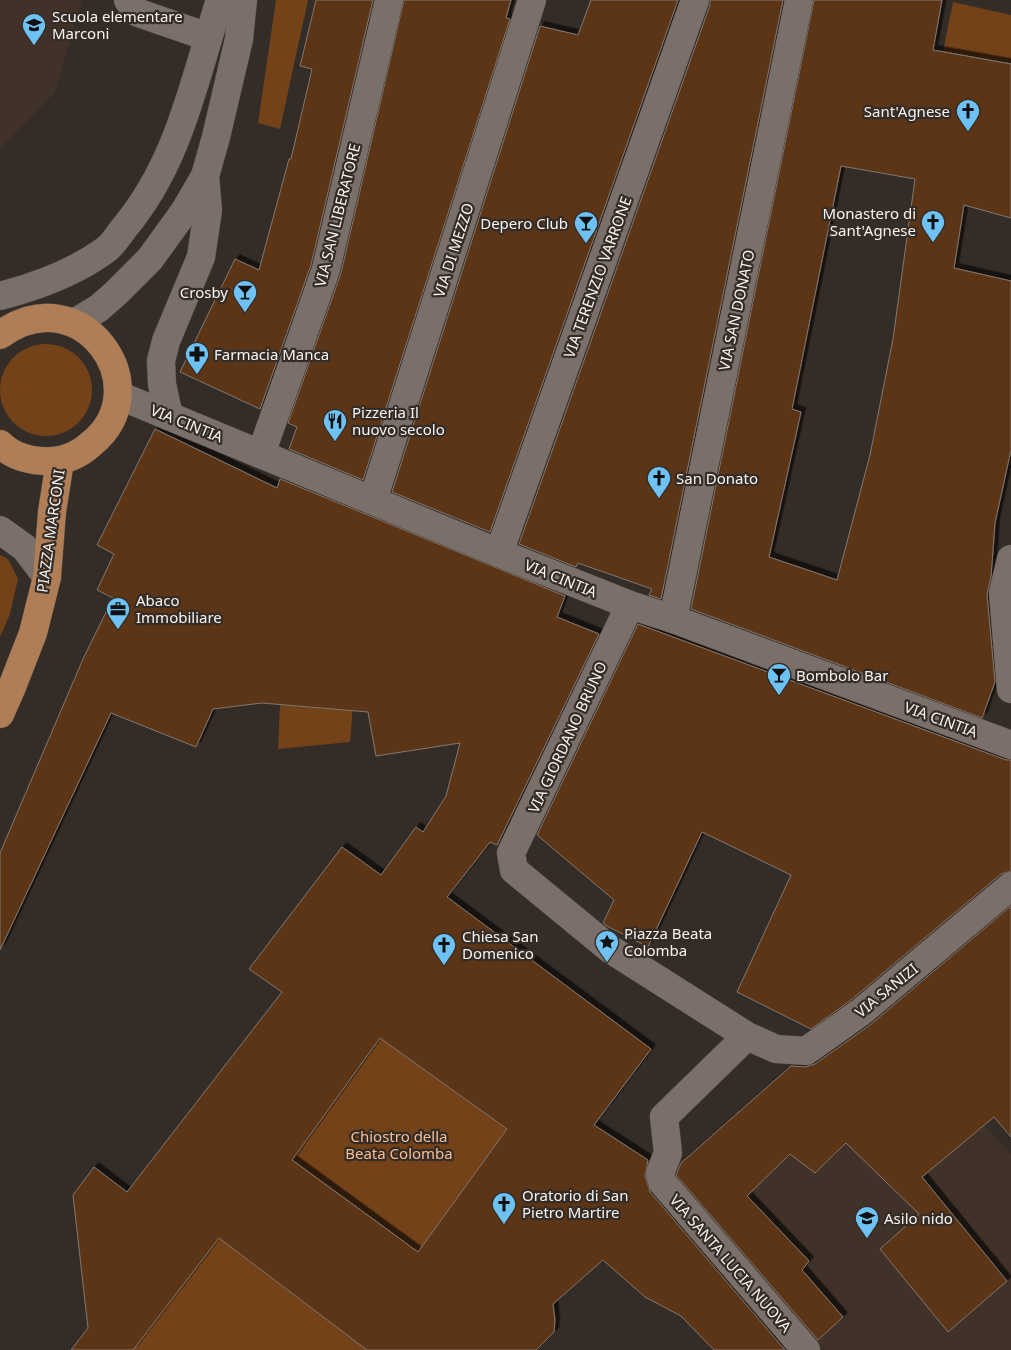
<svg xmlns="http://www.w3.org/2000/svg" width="1011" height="1350" font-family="'Noto Sans',sans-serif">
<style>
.built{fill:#403228}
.green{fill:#744219}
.building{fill:#5c3516;stroke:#827871;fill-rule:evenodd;filter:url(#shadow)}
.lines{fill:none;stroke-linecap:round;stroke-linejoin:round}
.minor-casing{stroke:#514a45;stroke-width:29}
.major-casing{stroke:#514a45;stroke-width:29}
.minor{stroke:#7a7069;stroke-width:28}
.major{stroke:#af7d56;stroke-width:28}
.labels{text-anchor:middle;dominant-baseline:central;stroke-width:4.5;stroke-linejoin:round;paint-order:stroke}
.poi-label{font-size:15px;fill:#f9f3ef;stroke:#342c26;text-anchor:start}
.street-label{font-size:15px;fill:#f9f3ef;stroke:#342c26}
.park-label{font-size:15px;fill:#f9bd93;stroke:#342c26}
</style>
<defs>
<filter id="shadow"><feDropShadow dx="4.5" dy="-4.5" stdDeviation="0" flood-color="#0009"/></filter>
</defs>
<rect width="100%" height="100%" fill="#342c26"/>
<!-- built -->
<g class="built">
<path d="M0 0H82L55 92 0 149Z"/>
<path d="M984 1125 1011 1154V1350H824L698 1211 718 1196 732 1210 790 1154 815 1173 847 1143 909 1189Z"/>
</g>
<!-- green -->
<g class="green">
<path d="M276 0H308L280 129 258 123Z"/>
<path d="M953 2 1011 15V64L943 52Z"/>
<circle cx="46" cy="390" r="46"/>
<path d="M0 555 8 559 18 579 10 614 0 637Z"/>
<path d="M356 668 350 742 278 749 280 705 330 709Z"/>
<path d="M380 1038 507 1129 418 1252 292 1161Z"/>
<path d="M219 1238 367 1350H133Z"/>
</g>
<!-- building -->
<g class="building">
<path d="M316 0H373L311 265 260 409 180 372 235 259 259 270 289 159H291L312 69 300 66Z"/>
<path d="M404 0H511L506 18 510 19 363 480 289 449 297 427 288 423 341 273Z"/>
<path d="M591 0H678L490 532 392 492 540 26 578 35Z"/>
<path d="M710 0H783L661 599 649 595 652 589 578 563 576 567 519 544 710 5Z"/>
<path d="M814 0H942L933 50 1011 64V218L964 205 954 268 1011 281V450L995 523 991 577 987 594 995 682 982 718 691 609ZM841 166 915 179 893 339 870 455 837 580 769 557 801 412 792 409Z"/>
<path d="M155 429 277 488 280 479 565 596 557 617 599 634 497 845 490 842 447 897 651 1049 594 1125 648 1160 645 1176 650 1192 785 1350H714L681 1316 645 1297 603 1260 553 1304 555 1320 554 1332 536 1350H367L219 1238 133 1350H71L88 1328 73 1195 94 1167 127 1192 282 992 249 969 342 847 381 875 416 827 423 832 446 796 460 743 376 756 368 712 262 703 213 709 196 747 111 713 0 950V853L83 659 113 598 97 590 114 554 97 545ZM380 1038 507 1129 418 1252 292 1160Z"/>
<path d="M638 624 1006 760H1011V871L1001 874 851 1000 811 1029 737 992 791 875 702 832 648 947 607 926 603 923 614 900 537 835Z"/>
<path d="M1011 906V1137L994 1117 922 1177 1007 1281 948 1332 880 1249 919 1214 846 1143 815 1173 790 1154 747 1196 809 1261 802 1270 843 1317 818 1340 676 1175 681 1163 791 1066 805 1067 815 1064 870 1025Z"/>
</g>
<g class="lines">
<!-- minor casing -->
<g class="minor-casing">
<g id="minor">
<path d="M128 0 136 12 208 37"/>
<path d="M0 296C35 287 75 272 104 251 112 246 118 236 124 228 179 163 194 80 220 0"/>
<path d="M74 323 99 308 116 293 150 259 184 212 205 176 216 137 239 39 243 0"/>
<path d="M118 395 499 553 630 605 673 619 1011 745"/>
<path d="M169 416 162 384 161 361 166 341 201 257 208 210 205 176"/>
<path d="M261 454 326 269 389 0"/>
<path d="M373 500 532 0"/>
<path d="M0 530 25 548 47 577"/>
<path d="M499 553 695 0"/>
<path d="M1011 559 1003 593 1011 689"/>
<path d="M630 605 511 853 514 870 610 949 747 1036 776 1049 806 1051 861 1012 1011 886"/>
<path d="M673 619 799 0"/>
<path d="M747 1036 664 1117 668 1153 660 1173 662 1182 806 1350"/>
</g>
</g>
<!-- major casing -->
<g class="major-casing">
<g id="major">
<path d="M0 335C81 275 161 388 91 444 81 453 67 460 53 461 35 462 14 458 0 444"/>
<path d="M0 714 12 687 33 633 47 577 52 512 60 461"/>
</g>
</g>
<!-- minor -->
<use href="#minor" class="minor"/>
<!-- major -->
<use href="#major" class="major"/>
</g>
<!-- icons -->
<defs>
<g id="school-pin" transform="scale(1.25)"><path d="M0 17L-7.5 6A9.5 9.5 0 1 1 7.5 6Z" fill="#6ec2f3" stroke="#342c26"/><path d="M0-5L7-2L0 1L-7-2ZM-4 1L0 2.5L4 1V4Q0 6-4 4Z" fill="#111"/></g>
<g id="church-pin" transform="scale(1.25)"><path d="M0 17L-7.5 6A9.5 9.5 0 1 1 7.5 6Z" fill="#6ec2f3" stroke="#342c26"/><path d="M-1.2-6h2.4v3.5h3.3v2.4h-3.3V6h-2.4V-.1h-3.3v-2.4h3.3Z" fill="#111"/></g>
<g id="bar-pin" transform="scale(1.25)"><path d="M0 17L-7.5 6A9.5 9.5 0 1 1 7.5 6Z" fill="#6ec2f3" stroke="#342c26"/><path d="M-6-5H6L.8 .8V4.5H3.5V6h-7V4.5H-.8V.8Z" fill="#111"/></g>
<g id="pharmacy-pin" transform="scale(1.25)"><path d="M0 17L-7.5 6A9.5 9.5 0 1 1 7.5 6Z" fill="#6ec2f3" stroke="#342c26"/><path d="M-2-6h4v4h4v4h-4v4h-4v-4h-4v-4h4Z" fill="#111"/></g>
<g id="restaurant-pin" transform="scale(1.25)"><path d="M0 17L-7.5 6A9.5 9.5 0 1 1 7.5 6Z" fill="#6ec2f3" stroke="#342c26"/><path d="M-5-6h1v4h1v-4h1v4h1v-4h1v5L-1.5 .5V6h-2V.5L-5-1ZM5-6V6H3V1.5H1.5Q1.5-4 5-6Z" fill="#111"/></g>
<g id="office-pin" transform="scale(1.25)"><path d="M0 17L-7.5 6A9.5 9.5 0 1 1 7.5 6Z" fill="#6ec2f3" stroke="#342c26"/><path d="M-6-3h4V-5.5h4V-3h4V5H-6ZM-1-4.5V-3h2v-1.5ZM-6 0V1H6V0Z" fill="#111"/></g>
<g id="sight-pin" transform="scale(1.25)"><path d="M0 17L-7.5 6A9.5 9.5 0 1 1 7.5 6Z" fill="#6ec2f3" stroke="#342c26"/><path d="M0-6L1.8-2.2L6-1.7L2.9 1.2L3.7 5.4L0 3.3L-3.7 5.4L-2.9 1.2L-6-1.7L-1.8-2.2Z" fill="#111"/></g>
</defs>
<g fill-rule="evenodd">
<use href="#school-pin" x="34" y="25"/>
<use href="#church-pin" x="968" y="111"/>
<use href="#church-pin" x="933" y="222"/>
<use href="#bar-pin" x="586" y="223"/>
<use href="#bar-pin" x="245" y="292"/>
<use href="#pharmacy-pin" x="197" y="354"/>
<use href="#restaurant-pin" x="335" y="421"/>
<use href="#church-pin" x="659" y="478"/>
<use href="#office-pin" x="118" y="609"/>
<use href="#bar-pin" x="779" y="675"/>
<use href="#sight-pin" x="607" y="942"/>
<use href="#church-pin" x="444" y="945"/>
<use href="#church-pin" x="504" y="1204"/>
<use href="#school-pin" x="867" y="1218"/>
</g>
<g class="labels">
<!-- poi labels -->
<g class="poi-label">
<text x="52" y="16">Scuola elementare<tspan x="52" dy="17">Marconi</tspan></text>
<text x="950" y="111" text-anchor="end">Sant'Agnese</text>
<text x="916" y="213" text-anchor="end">Monastero di<tspan x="916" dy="17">Sant'Agnese</tspan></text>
<text x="568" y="223" text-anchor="end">Depero Club</text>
<text x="228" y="292" text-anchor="end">Crosby</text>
<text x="214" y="354">Farmacia Manca</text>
<text x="352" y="412">Pizzeria Il<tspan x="352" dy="17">nuovo secolo</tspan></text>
<text x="676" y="478">San Donato</text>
<text x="136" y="600">Abaco<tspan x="136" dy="17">Immobiliare</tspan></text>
<text x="796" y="675">Bombolo Bar</text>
<text x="624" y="933">Piazza Beata<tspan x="624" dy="17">Colomba</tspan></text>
<text x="462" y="936">Chiesa San<tspan x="462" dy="17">Domenico</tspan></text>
<text x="522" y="1195">Oratorio di San<tspan x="522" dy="17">Pietro Martire</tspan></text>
<text x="884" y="1218">Asilo nido</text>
</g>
<!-- street labels -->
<g class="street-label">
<text transform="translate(337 215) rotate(-76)">VIA SAN LIBERATORE</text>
<text transform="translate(453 250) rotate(-72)">VIA DI MEZZO</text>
<text transform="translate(597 277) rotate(-70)">VIA TERENZIO VARRONE</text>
<text transform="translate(736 310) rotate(-78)">VIA SAN DONATO</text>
<text transform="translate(187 423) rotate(22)">VIA CINTIA</text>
<text transform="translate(50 531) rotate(-82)">PIAZZA MARCONI</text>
<text transform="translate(561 578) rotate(22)">VIA CINTIA</text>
<text transform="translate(941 719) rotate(20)">VIA CINTIA</text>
<text transform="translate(567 737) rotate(-65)">VIA GIORDANO BRUNO</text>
<text transform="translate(886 990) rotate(-39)">VIA SANIZI</text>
<text transform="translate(731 1263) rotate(49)">VIA SANTA LUCIA NUOVA</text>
</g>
<!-- park labels -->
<g class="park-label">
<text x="399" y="1136">Chiostro della<tspan x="399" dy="17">Beata Colomba</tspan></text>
</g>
</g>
</svg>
